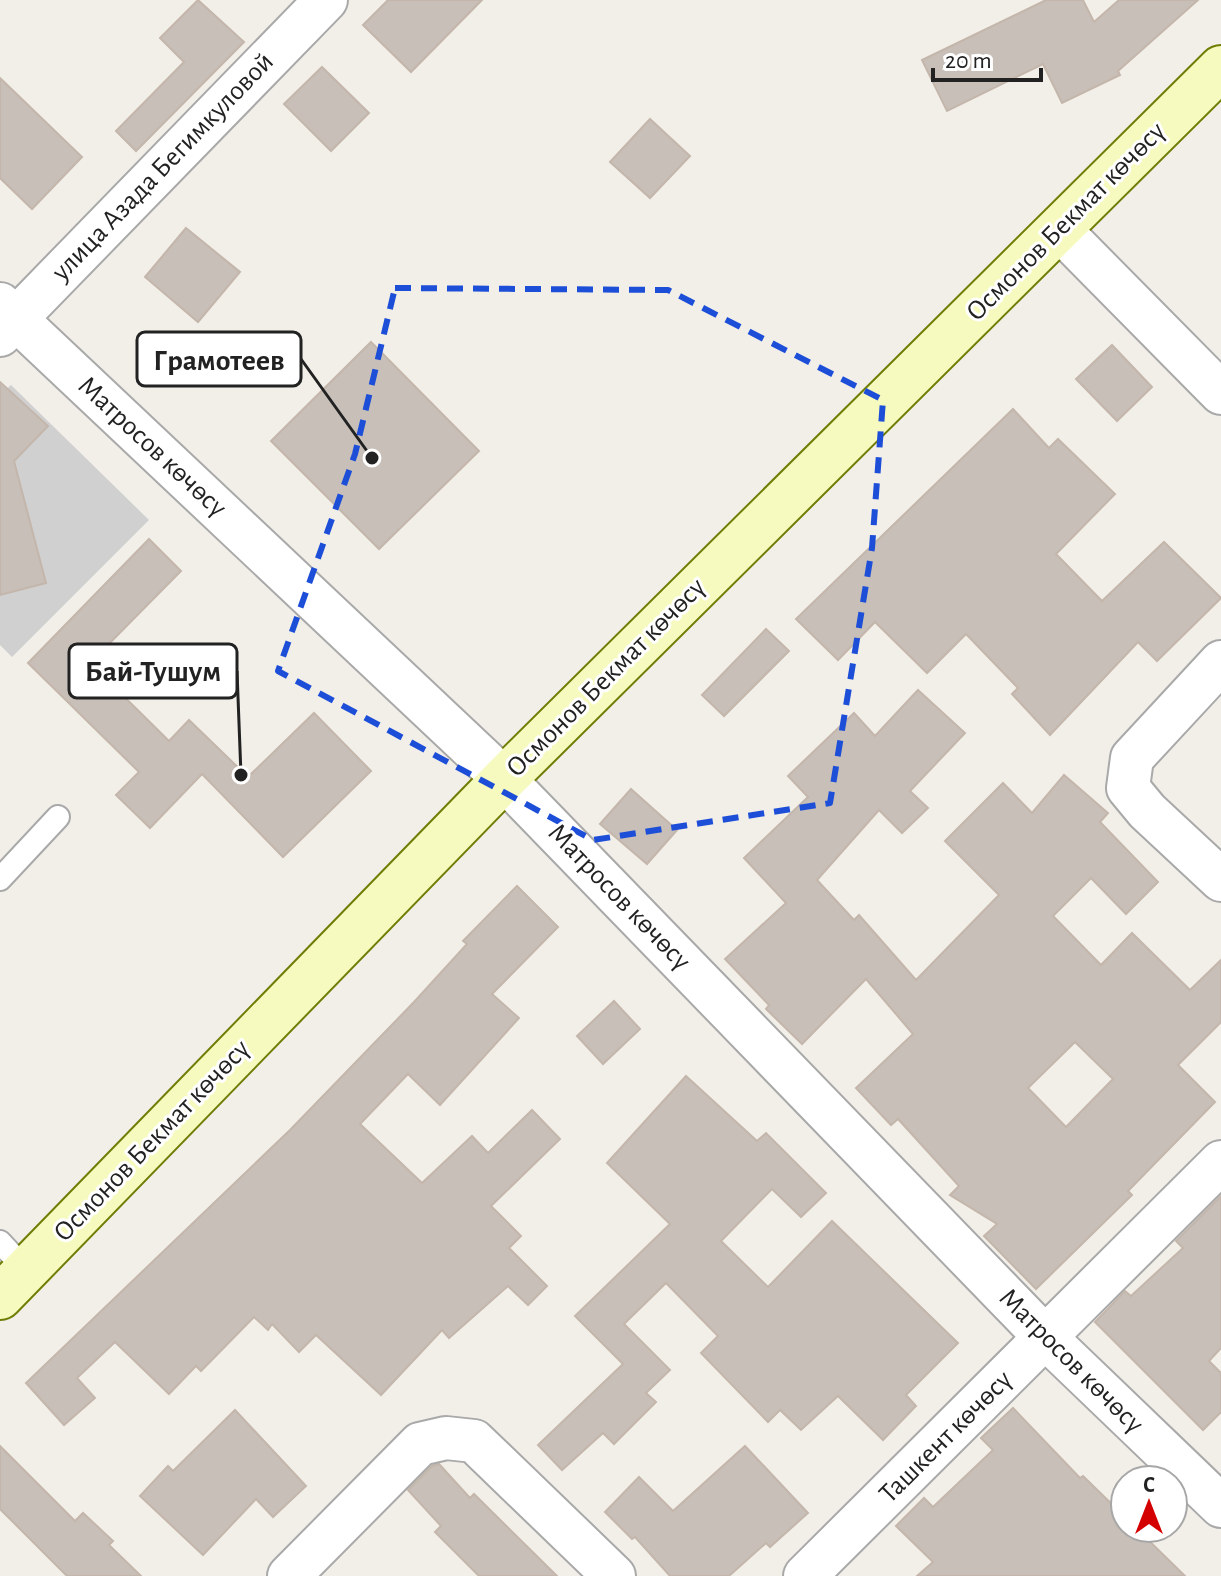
<svg xmlns="http://www.w3.org/2000/svg" width="1221" height="1576" font-family="'Alegreya Sans',sans-serif">
<style>
.religious{fill:#d0d0d0}
.building{fill:#c7bfb8;stroke:#c4b6ab;stroke-width:2;fill-rule:evenodd}
.lines{fill:none;stroke-linecap:round;stroke-linejoin:round}
.service-casing{stroke:#a9a9a9;stroke-width:26}
.minor-casing{stroke:#a9a9a9;stroke-width:46}
.secondary-casing{stroke:#707d05;stroke-width:48}
.service{stroke:#fff;stroke-width:22}
.minor{stroke:#fff;stroke-width:42}
.secondary{stroke:#f7fabf;stroke-width:44}
.marked{fill:none;stroke:#1d4ed8;stroke-width:6;stroke-dasharray:16 10;stroke-linejoin:round}
.labels{text-anchor:middle;dominant-baseline:central;stroke-width:6;stroke-linejoin:round;paint-order:stroke}
.street-label{font-size:28px;fill:#222;stroke:#fff}
.leader{fill:none;stroke:#222;stroke-width:3}
.callout-dot{fill:#222;stroke:#fff;stroke-width:3}
.callout{fill:#fff;stroke:#222;stroke-width:3}
.callout-label{font-size:30px;text-anchor:middle;font-weight:bold;fill:#222}
</style>
<rect width="100%" height="100%" fill="#f2efe9"/>
<!-- religious -->
<path class="religious" d="M11 385 149 520 12 657 0 645V395Z"/>
<!-- building -->
<g class="building">
<path d="M198 0 244 42 136 151 116 131 184 62 160 38Z"/>
<path d="M388 0H482L411 72 363 25Z"/>
<path d="M1046 0H1083L1094 22 1119 0H1198L1118 71 1120 75 1062 103 1043 64 947 111 922 60Z"/>
<path d="M322 67 369 113 331 151 284 104Z"/>
<path d="M0 78 82 157 32 209 0 178Z"/>
<path d="M650 119 690 156 650 198 610 162Z"/>
<path d="M186 228 240 272 198 322 145 277Z"/>
<path d="M371 342 479 451 379 549 271 441Z"/>
<path d="M1112 345 1152 387 1117 421 1076 379Z"/>
<path d="M0 382 48 426 14 461 46 583 0 595Z"/>
<path d="M1013 409 1049 448 1058 439 1115 494 1056 554 1102 601 1164 542 1221 598 1157 661 1138 642 1050 735 1012 694 1018 688 966 634 927 673 875 622 838 660 796 619Z"/>
<path d="M149 539 181 571 90 663 169 741 189 720 248 777 314 713 371 771 283 857 202 774 150 828 116 795 139 772 28 663Z"/>
<path d="M766 629 789 651 724 716 702 695Z"/>
<path d="M918 690 965 733 910 791 928 808 902 833 879 810 817 880 854 920 859 915 916 980 999 895 945 841 1003 783 1032 813 1064 775 1108 813 1100 822 1158 882 1126 914 1091 878 1053 916 1101 965 1132 933 1190 990 1221 960V1022L1178 1065 1215 1102 1128 1191 1132 1195 1036 1289 984 1236 997 1224 950 1195 959 1186 898 1119 891 1125 856 1088 913 1034 866 979 802 1044 766 1009 769 1005 725 959 786 903 744 858 808 797 788 776 854 713 875 736ZM1075 1042 1113 1079 1066 1127 1028 1088Z"/>
<path d="M631 789 677 830 647 864 600 824Z"/>
<path d="M517 886 558 927 492 994 519 1018 440 1105 408 1074 360 1124 422 1183 472 1136 488 1153 532 1110 560 1139 491 1206 521 1236 509 1248 547 1286 528 1305 508 1286 449 1338 442 1330 381 1395 316 1335 299 1352 272 1324 268 1330 254 1317 201 1371 196 1366 169 1394 115 1342 77 1378 95 1398 64 1425 26 1383 290 1130 414 1002 467 944 463 941Z"/>
<path d="M614 1001 640 1029 603 1064 577 1036Z"/>
<path d="M686 1076 757 1141 766 1133 826 1193 801 1217 772 1189 721 1241 768 1287 832 1221 958 1343 906 1395 916 1406 883 1440 838 1396 801 1430 780 1410 768 1422 701 1353 718 1336 666 1283 624 1324 670 1370 646 1393 656 1402 614 1444 603 1433 562 1470 538 1445 623 1364 575 1316 670 1224 607 1163Z"/>
<path d="M1221 1196V1348L1209 1361 1221 1373V1412L1203 1430 1095 1322 1125 1291 1131 1296 1183 1248 1176 1241Z"/>
<path d="M1013 1408 1080 1478 1083 1476 1125 1517V1528H1136L1185 1576H917L933 1562 896 1526 924 1498 933 1507 993 1450 981 1438Z"/>
<path d="M235 1410 306 1486 273 1517 256 1499 203 1555 140 1496 168 1466 173 1471Z"/>
<path d="M0 1446 75 1521 83 1513 113 1541 109 1545 141 1576H67L0 1509Z"/>
<path d="M745 1446 808 1513 770 1547 766 1543 729 1576H670L635 1537 632 1539 605 1512 639 1477 673 1511Z"/>
<path d="M439 1464 470 1498 474 1494 557 1576H479L435 1532 441 1526 408 1490 432 1466Z"/>
</g>
<g class="lines">
<!-- service casing -->
<g class="service-casing">
<g id="service">
<path d="M0 879 58 817"/>
<path d="M0 1242 26 1270"/>
</g>
</g>
<!-- minor casing -->
<g class="minor-casing">
<g id="minor">
<path d="M1059 229 1221 393"/>
<path d="M0 304 504 779 1046 1338 1221 1506"/>
<path d="M0 335 326 0"/>
<path d="M1221 662 1132 758 1128 788 1147 811 1221 880"/>
<path d="M289 1576 420 1444 446 1438 474 1441 614 1576"/>
<path d="M805 1576 1221 1162"/>
</g>
</g>
<!-- secondary casing -->
<g class="secondary-casing">
<path id="secondary" d="M0 1297 504 779 1221 68"/>
</g>
<!-- service -->
<use href="#service" class="service"/>
<!-- minor -->
<use href="#minor" class="minor"/>
<!-- secondary -->
<use href="#secondary" class="secondary"/>
</g>
<!-- marked area -->
<path class="marked" d="M395 288 668 290 883 400 872 548 830 803 593 840 278 671 355 454Z"/>
<g class="labels">
<!-- street labels -->
<g class="street-label">
<text transform="translate(163 167) rotate(-46)">улица Азада Бегимкуловой</text>
<text transform="translate(1066 222) rotate(-45)">Осмонов Бекмат көчөсү</text>
<text transform="translate(152 447) rotate(43)">Матросов көчөсү</text>
<text transform="translate(606 678) rotate(-45)">Осмонов Бекмат көчөсү</text>
<text transform="translate(619 897) rotate(46)">Матросов көчөсү</text>
<text transform="translate(152 1141) rotate(-46)">Осмонов Бекмат көчөсү</text>
<text transform="translate(1071 1361) rotate(45)">Матросов көчөсү</text>
<text transform="translate(946 1437) rotate(-45)">Ташкент көчөсү</text>
</g>
</g>
<!-- callouts -->
<path class="leader" d="M372 458L301 359M241 775L237 671"/>
<g class="callout-dot">
<circle cx="372" cy="458" r="8"/>
<circle cx="241" cy="775" r="8"/>
</g>
<g class="callout">
<rect x="137" y="332" width="164" height="54" rx="8"/>
<rect x="69" y="644" width="168" height="54" rx="8"/>
</g>
<g class="callout-label">
<text x="219" y="370">Грамотеев</text>
<text x="153" y="681">Бай-Тушум</text>
</g>
<!-- north arrow -->
<g transform="translate(1149 1504)"><circle r="38" fill="#ffffff" stroke="#a7a7a7" stroke-width="2"/>
<path d="M0-6L14 30L0 20L-14 30Z" fill="#d40000"/>
<text y="-12" font-size="22" font-weight="bold" text-anchor="middle" fill="#222222">С</text>
</g>
<!-- scale -->
<path d="M933 68v12h108v-12" fill="none" stroke="#222222" stroke-width="4"/>
<text x="945" y="68" font-size="24" fill="#222222" stroke="#ffffff" stroke-width="6" paint-order="stroke">20 m</text>
</svg>
